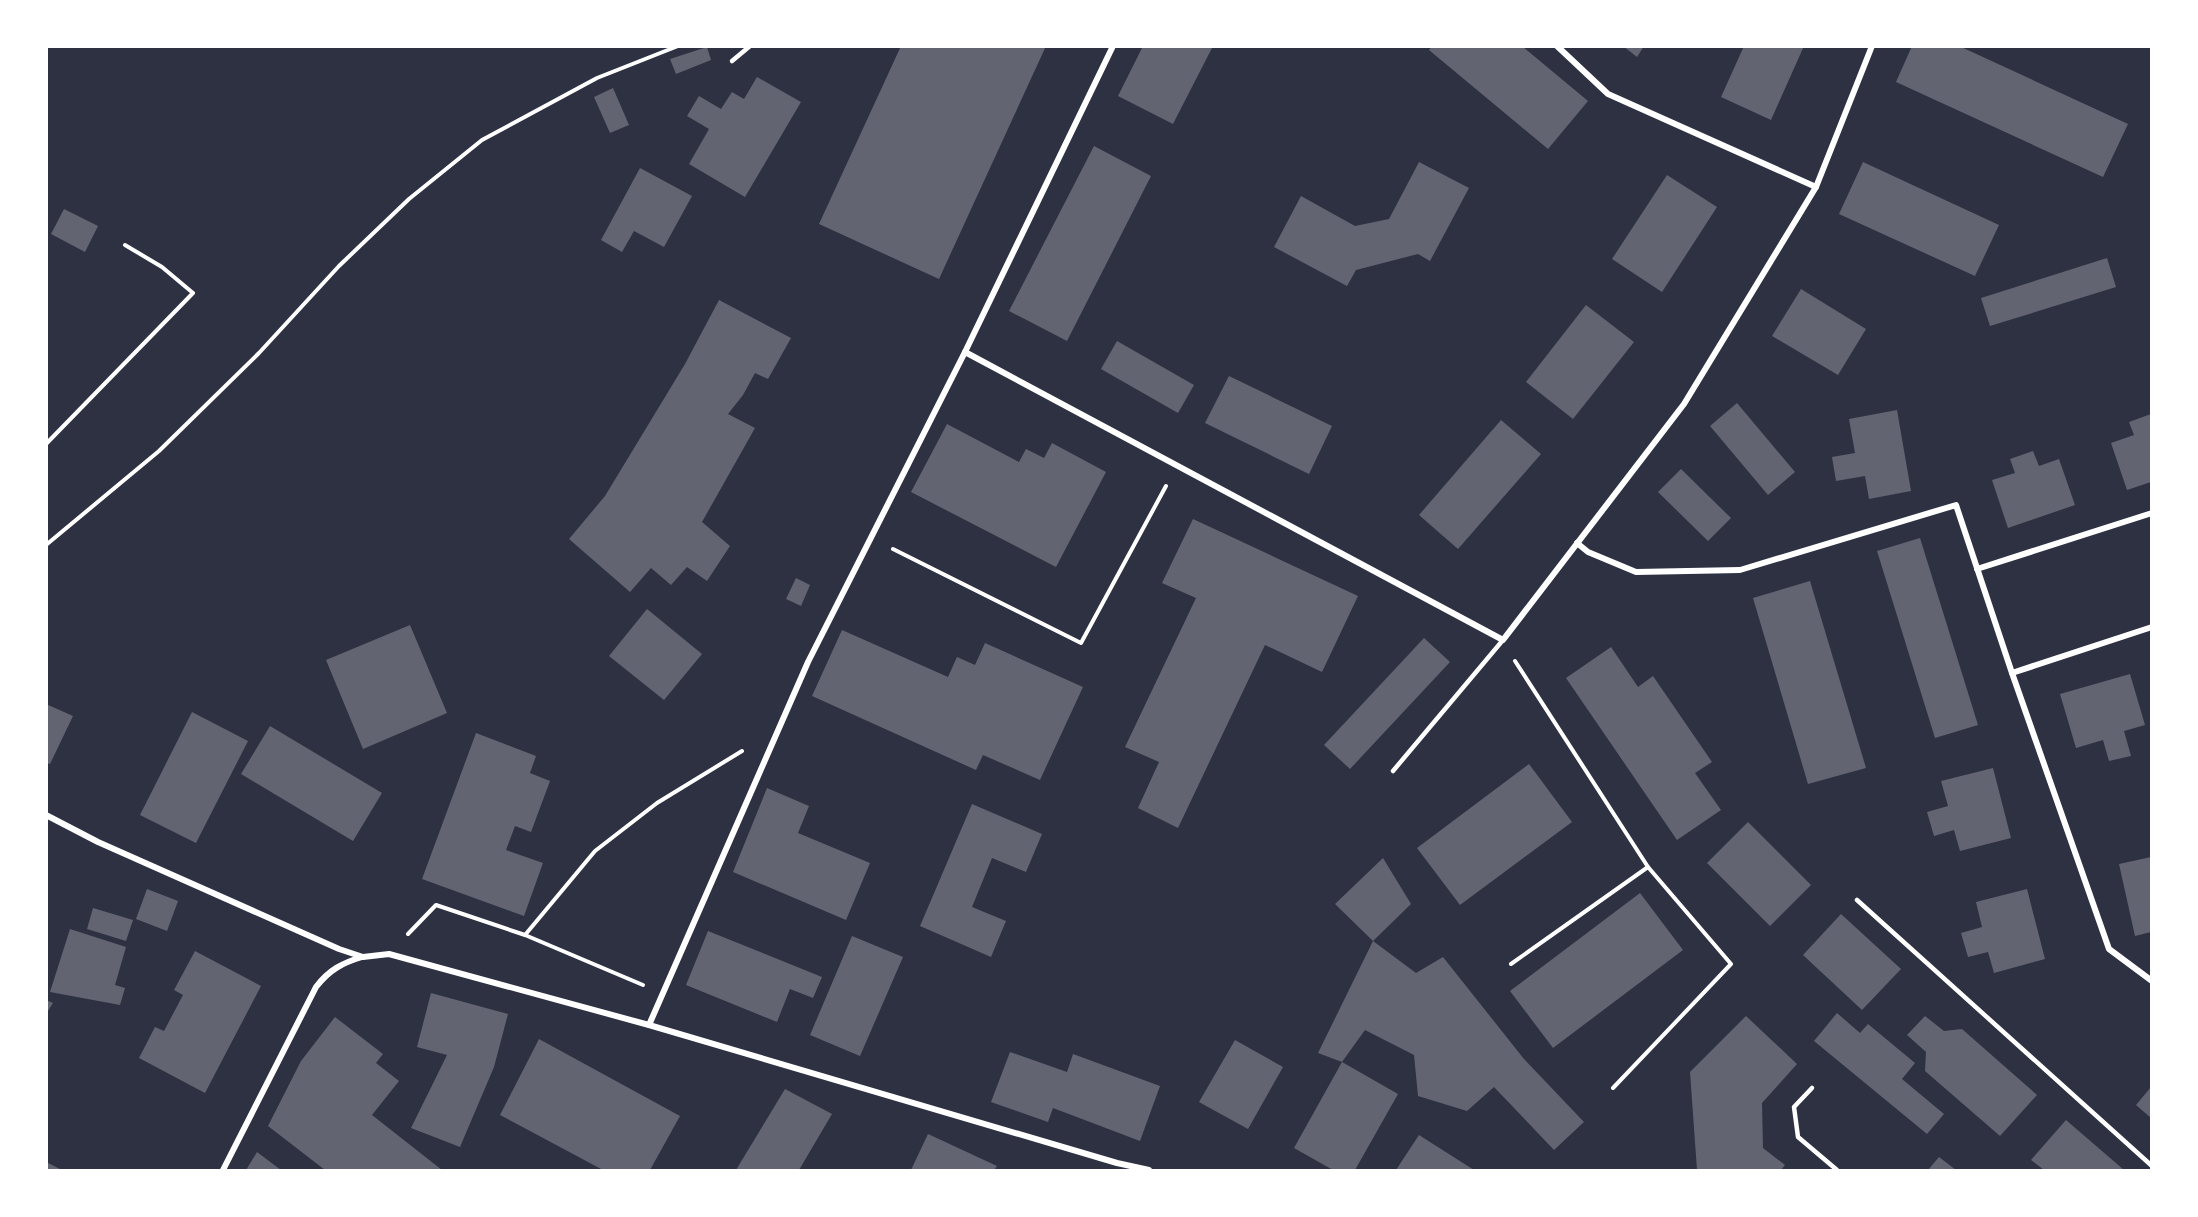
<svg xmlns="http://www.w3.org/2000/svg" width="2198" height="1217" font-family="'Roboto Condensed',sans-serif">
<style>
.building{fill:#626471}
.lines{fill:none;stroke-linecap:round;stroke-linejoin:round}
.path{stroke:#fff;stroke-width:4}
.service{stroke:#fff;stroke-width:4.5}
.minor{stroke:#fff;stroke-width:6}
</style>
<rect width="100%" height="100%" fill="#2d3142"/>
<!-- building -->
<g class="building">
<path d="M901 46H1046L939 279 819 224Z"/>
<path d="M1143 46H1213L1173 124 1118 96Z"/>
<path d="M1432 46H1522L1588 101 1548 149 1429 50Z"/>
<path d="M1623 46H1644L1637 57Z"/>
<path d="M1744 46H1804L1771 120 1721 97Z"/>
<path d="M1912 46H1959L2128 124 2103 177 1896 82Z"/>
<path d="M707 47 711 60 676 74 670 59Z"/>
<path d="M757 77 801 102 745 197 689 164 709 129 687 116 699 96 721 109 732 92 744 99Z"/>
<path d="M613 88 629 125 610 133 594 97Z"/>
<path d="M1094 146 1151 176 1067 341 1009 311Z"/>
<path d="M1419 162 1469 188 1430 261 1418 254 1356 270 1347 286 1274 247 1301 196 1355 226 1389 219Z"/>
<path d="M1863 162 1999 225 1975 276 1839 214Z"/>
<path d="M640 168 692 196 664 247 634 231 622 252 601 240Z"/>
<path d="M1667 175 1717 207 1662 292 1612 259Z"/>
<path d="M64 209 98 226 85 252 51 234Z"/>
<path d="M2107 258 2116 287 1990 326 1981 298Z"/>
<path d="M1801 289 1866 329 1838 375 1772 336Z"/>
<path d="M719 300 791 338 768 379 755 373 743 395 728 414 755 428 702 522 730 546 707 581 687 567 671 585 651 568 630 592 569 539 605 496 685 364Z"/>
<path d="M1586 305 1634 342 1573 419 1526 382Z"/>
<path d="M1117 341 1194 385 1178 413 1101 369Z"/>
<path d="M1229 376 1332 426 1309 474 1205 423Z"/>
<path d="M1737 403 1795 472 1768 495 1710 426Z"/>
<path d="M1897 410 1911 491 1869 499 1865 476 1836 481 1832 457 1855 453 1849 419Z"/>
<path d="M2151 414V482L2127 490 2111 443 2134 435 2129 422Z"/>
<path d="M1501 420 1541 454 1458 549 1419 515Z"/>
<path d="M947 424 1019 462 1026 449 1044 458 1052 443 1106 472 1056 567 911 492Z"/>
<path d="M2033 451 2039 466 2059 459 2075 505 2008 528 1992 480 2015 473 2010 459Z"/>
<path d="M1681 469 1731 518 1708 541 1658 492Z"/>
<path d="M1193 519 1358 596 1322 672 1265 645 1178 828 1138 808 1159 762 1125 747 1196 598 1162 583Z"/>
<path d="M1920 538 1978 725 1935 738 1877 551Z"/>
<path d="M796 578 810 585 801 606 786 599Z"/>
<path d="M1810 581 1866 768 1808 784 1753 598Z"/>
<path d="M647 609 702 654 664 700 609 656Z"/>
<path d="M410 625 447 713 363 749 326 660Z"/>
<path d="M842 630 948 677 957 657 975 665 985 643 1083 687 1040 780 983 755 976 770 812 696Z"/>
<path d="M1424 638 1450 662 1350 769 1324 745Z"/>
<path d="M1611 647 1638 687 1653 676 1712 762 1695 773 1721 810 1677 840 1566 678Z"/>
<path d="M2130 674 2145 725 2124 731 2131 756 2109 761 2103 740 2076 748 2060 694Z"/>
<path d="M46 704 73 716 50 764 46 763Z"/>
<path d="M192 712 248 741 196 843 140 815Z"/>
<path d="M270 726 382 793 353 841 241 774Z"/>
<path d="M476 733 536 756 530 773 550 781 531 832 515 826 506 850 543 863 524 916 422 879Z"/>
<path d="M1529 764 1572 822 1460 905 1417 848Z"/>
<path d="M1993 768 2011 838 1960 851 1954 830 1934 836 1927 812 1948 806 1941 781Z"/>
<path d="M767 788 809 806 798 833 870 863 846 920 733 872Z"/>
<path d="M972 804 1042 834 1026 872 992 858 972 907 1006 921 991 957 920 926Z"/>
<path d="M1748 822 1811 885 1770 926 1707 863Z"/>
<path d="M2151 857V932L2135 936 2119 864Z"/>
<path d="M1383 858 1411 904 1373 941 1416 973 1443 957 1524 1059 1584 1122 1554 1150 1494 1087 1467 1111 1418 1096 1414 1055 1365 1030 1342 1062 1318 1053 1373 941 1335 904Z"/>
<path d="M147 889 178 901 167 931 136 919Z"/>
<path d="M2027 889 2045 959 1994 973 1988 952 1968 957 1961 933 1982 927 1976 902Z"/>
<path d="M1640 893 1683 950 1553 1048 1510 991Z"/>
<path d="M93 908 133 920 126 941 87 929Z"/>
<path d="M1841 914 1901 969 1862 1010 1803 955Z"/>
<path d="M70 929 126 947 115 985 125 988 120 1005 50 992Z"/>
<path d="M708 931 822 977 813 998 790 989 777 1022 686 985Z"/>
<path d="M852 936 903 957 860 1056 810 1035Z"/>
<path d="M195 951 261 986 205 1093 139 1058 155 1027 164 1031 183 995 174 990Z"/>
<path d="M431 993 508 1014 494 1067 460 1147 411 1128 447 1055 417 1047Z"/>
<path d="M46 1000 53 1003 46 1014Z"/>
<path d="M1837 1013 1860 1033 1868 1024 1915 1063 1902 1079 1944 1114 1927 1134 1814 1041Z"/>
<path d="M1746 1016 1797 1064 1762 1103 1763 1148 1785 1165 1781 1170H1697L1690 1072Z"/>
<path d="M1925 1016 1944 1031 1962 1029 2037 1095 2000 1136 1925 1071 1926 1052 1907 1035Z"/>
<path d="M335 1017 383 1054 376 1063 399 1081 372 1115 442 1170H325L268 1126 301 1061Z"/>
<path d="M539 1039 680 1116 650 1170H603L500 1115Z"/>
<path d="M1235 1040 1283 1067 1248 1129 1199 1102Z"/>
<path d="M1010 1052 1067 1072 1073 1054 1160 1086 1140 1141 1053 1108 1048 1122 991 1102Z"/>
<path d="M1342 1062 1398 1094 1355 1170H1333L1294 1148Z"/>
<path d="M2151 1087V1118L2136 1105Z"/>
<path d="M785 1089 832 1114 799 1170H736Z"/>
<path d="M2066 1120 2124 1170H2044L2031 1160Z"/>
<path d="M928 1134 997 1166 994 1170H911Z"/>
<path d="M1419 1135 1474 1170H1396Z"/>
<path d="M257 1152 281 1170H246Z"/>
<path d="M1939 1157 1956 1170H1928Z"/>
<path d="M46 1162 62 1170H46Z"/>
</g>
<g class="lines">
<!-- path -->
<g class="path">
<path d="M46 444 193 293 162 267 125 245"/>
<path d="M46 545 159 451 259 353 339 266 409 199 482 140 597 78 678 46"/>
<path d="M893 549 1081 643 1166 486"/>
<path d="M408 934 436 905 525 935 595 851 657 803 742 751"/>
<path d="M525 935 643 985"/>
<path d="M1511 964 1648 867 1515 661"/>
<path d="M1613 1088 1731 964 1648 867"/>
</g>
<!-- service -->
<g class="service">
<path d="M732 61 750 46"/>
<path d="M1393 771 1503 640"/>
<path d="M1857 900 2152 1166"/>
<path d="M1812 1088 1794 1107 1798 1137 1837 1170"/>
</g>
<!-- minor -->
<g class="minor">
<path d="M1557 46 1608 94 1816 187"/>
<path d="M965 352 1503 640 1684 404 1816 187 1872 46"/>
<path d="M1577 543 1588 552 1636 572 1740 570 1956 505 2012 673 2109 949 2152 981"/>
<path d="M1977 569 2152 513"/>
<path d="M2012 673 2152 627"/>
<path d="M46 815 98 842 339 949 363 957 389 954 649 1025 1117 1163 1149 1170"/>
<path d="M649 1025 808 662 965 352 1113 46"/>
<path d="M223 1170 316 987C329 970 342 963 362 957"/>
</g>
</g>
<!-- border -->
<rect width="2198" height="1217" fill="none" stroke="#ffffff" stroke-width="96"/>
</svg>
